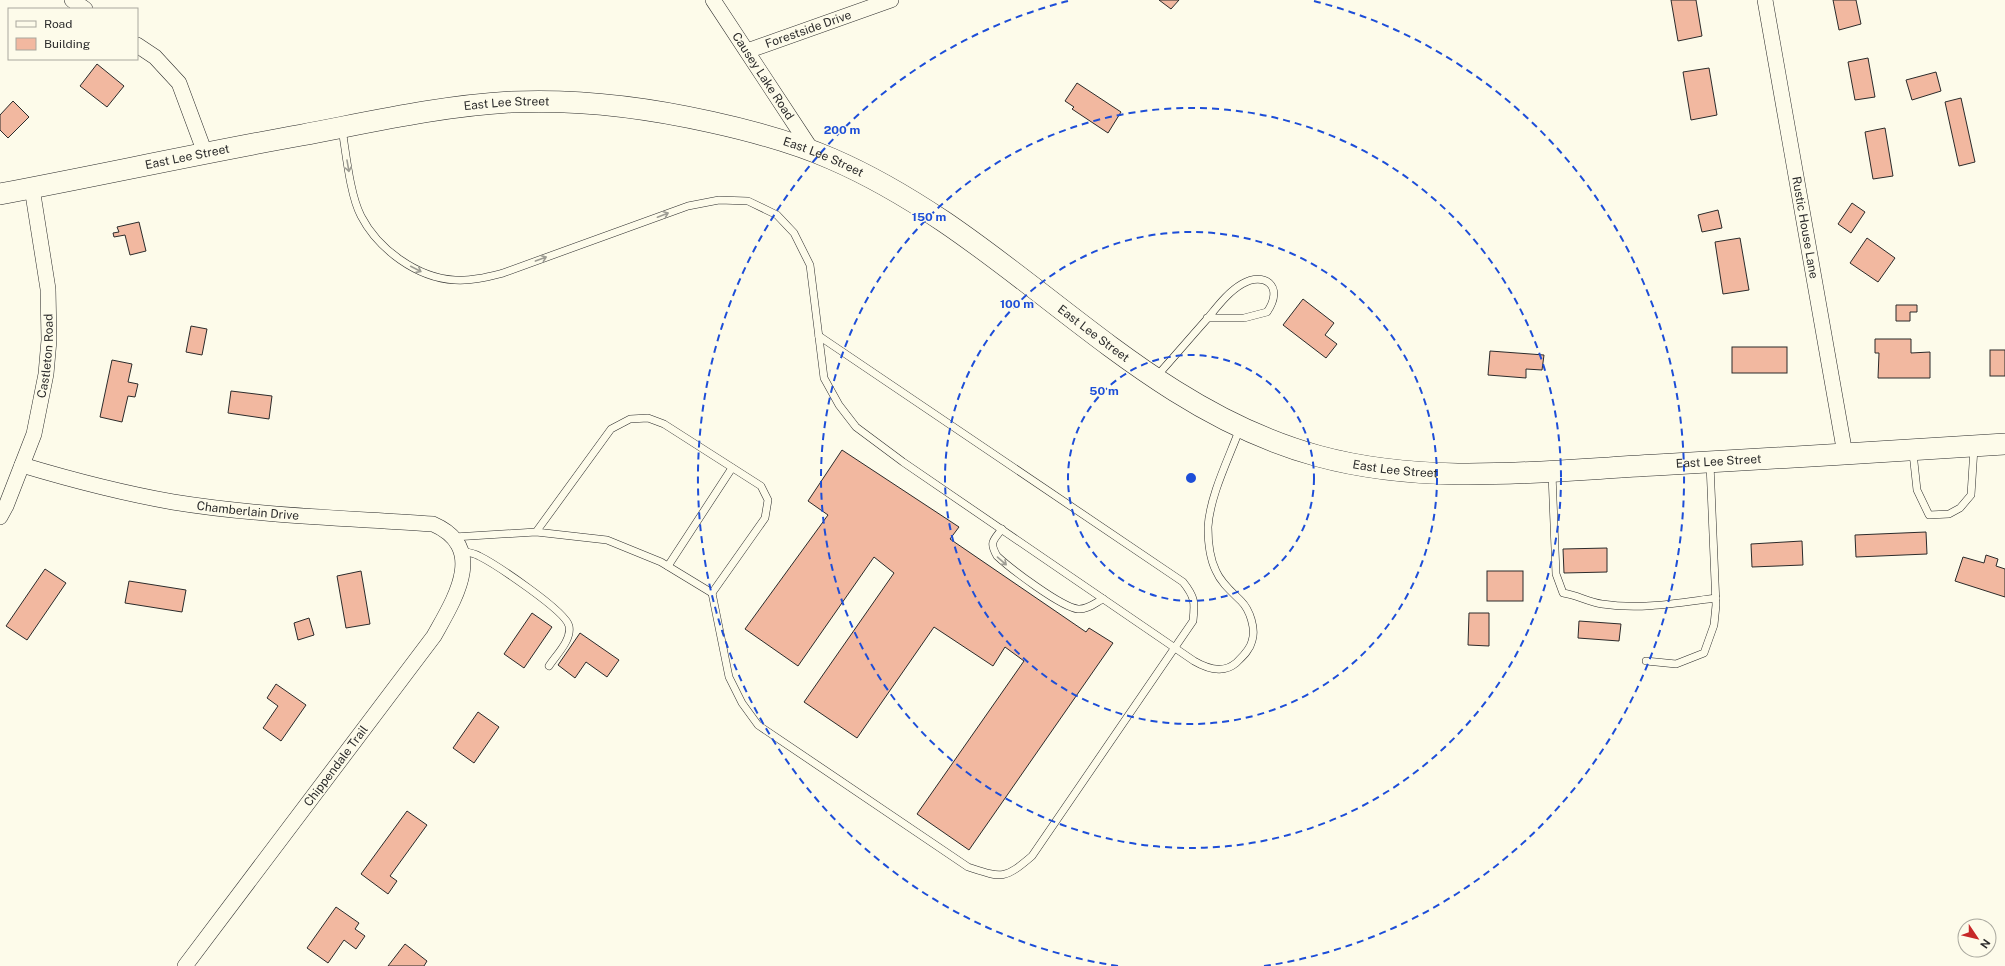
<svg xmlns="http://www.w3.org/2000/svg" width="2005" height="966" font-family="'Public Sans',sans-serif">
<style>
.building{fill:#f2b8a0;stroke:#2b2b2b}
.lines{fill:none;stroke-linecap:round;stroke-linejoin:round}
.lane-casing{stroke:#2b2b2b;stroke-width:8}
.street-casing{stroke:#2b2b2b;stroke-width:16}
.secondary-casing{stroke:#2b2b2b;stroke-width:22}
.lane{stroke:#fdfbea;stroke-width:7}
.street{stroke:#fdfbea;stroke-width:15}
.secondary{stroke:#fdfbea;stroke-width:21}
.oneway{stroke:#9e9d94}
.ring{fill:none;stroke:#1d4ed8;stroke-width:2;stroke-dasharray:7 5}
.labels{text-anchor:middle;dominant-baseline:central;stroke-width:3;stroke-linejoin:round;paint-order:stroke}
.street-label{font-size:12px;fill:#2b2b2b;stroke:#fdfbea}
.centre{fill:#1d4ed8;stroke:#fdfbea;stroke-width:2}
.ring-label{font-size:12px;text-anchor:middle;font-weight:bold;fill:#1d4ed8;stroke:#fdfbea;stroke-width:3;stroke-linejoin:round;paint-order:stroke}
</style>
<rect width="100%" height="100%" fill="#fdfbea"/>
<!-- building -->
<g class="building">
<path d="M1159 0H1179L1171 9Z"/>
<path d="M1671 0H1696L1702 36 1678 41Z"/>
<path d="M1833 0H1856L1861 24 1839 30Z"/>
<path d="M1868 58 1875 97 1855 100 1848 62Z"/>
<path d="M97 64 124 86 107 107 80 86Z"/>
<path d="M1709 68 1717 115 1691 120 1683 72Z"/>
<path d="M1936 72 1941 91 1912 100 1906 80Z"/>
<path d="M1077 83 1121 112 1108 133 1072 109 1074 107 1065 101Z"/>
<path d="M1961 98 1975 162 1959 166 1945 102Z"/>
<path d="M13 101 29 117 8 138 0 130V115Z"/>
<path d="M1885 128 1893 176 1873 179 1865 132Z"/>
<path d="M1852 203 1865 212 1851 233 1838 224Z"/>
<path d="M1718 210 1722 228 1702 232 1698 215Z"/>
<path d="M139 222 146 251 130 255 125 235 114 237 113 233 119 232 117 227Z"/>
<path d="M1740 238 1749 290 1723 294 1715 242Z"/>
<path d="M1867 238 1895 258 1878 282 1850 263Z"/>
<path d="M1303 299 1334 323 1325 335 1337 344 1326 358 1283 325Z"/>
<path d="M1896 305H1917V312H1910V321H1896Z"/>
<path d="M191 326 207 329 202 355 186 352Z"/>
<path d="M1875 339H1911V353L1930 352V378H1878L1879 353H1875Z"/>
<rect x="1732" y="347" width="55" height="26"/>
<rect x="1990" y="350" width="15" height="26"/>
<path d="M1490 351 1544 355 1542 370 1526 369V378L1488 375Z"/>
<path d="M112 360 132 364 128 382 138 384 135 397 128 396 122 422 100 417Z"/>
<path d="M231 391 272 396 269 419 228 413Z"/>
<path d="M842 450 959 527 950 539 1086 632 1089 628 1113 643 969 850 917 814 1024 661 1005 647 993 666 934 627 857 738 804 702 894 573 874 557 798 666 745 629 828 515 808 501Z"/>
<path d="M1926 532 1927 554 1856 557 1855 535Z"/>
<path d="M1802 541 1803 565 1752 567 1751 544Z"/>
<path d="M1607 548V572L1564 573 1563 549Z"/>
<path d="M1986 555 1998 559 1996 566 2005 569V597L1955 581 1963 557 1984 563Z"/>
<path d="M45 569 66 583 27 640 6 626Z"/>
<path d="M361 571 370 624 346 628 337 576Z"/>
<rect x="1487" y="571" width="36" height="30"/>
<path d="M129 581 186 590 182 612 125 603Z"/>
<path d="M532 613 552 627 524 668 504 654Z"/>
<path d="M1469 613H1489V646L1468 645Z"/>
<path d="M309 618 314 635 298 640 294 623Z"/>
<path d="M1579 621 1621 624 1619 641 1578 638Z"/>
<path d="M580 633 619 660 607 677 586 662 575 678 558 665Z"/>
<path d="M276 684 306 705 281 741 263 728 278 706 267 698Z"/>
<path d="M478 712 499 727 474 763 453 748Z"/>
<path d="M407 811 427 825 390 876 397 881 388 894 361 874Z"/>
<path d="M336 907 359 923 355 929 365 936 356 949 344 940 328 963 307 948Z"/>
<path d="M405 944 427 961 424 966H388Z"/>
</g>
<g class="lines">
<!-- lane casing -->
<g class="lane-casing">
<g id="lane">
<path d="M342 129C346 153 350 195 361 216 378 249 417 278 455 280 472 281 487 277 503 273L688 206 719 200 748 201 777 215 794 233 810 265 824 378 839 405 856 427 903 462 1194 661C1206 668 1223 674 1236 663 1242 657 1250 650 1252 641 1256 629 1250 610 1241 601 1232 592 1221 583 1216 571 1210 559 1208 540 1208 527 1210 495 1229 458 1240 428"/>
<path d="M1156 377C1173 358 1190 338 1207 319 1217 307 1228 292 1242 284 1264 271 1285 286 1267 312L1244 318H1207"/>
<path d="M1913 453 1917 490 1929 515 1949 514 1960 508 1971 495 1974 448"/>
<path d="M1552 474 1556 574 1563 593C1577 595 1588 602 1602 604 1641 610 1677 603 1716 598"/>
<path d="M1002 529C993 541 989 542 997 556 1011 569 1061 607 1078 609 1087 610 1095 603 1103 599"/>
<path d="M454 537 536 532 607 540 661 562 712 593 765 518 768 500 761 486 664 424 648 418 630 419 611 429 536 532"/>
<path d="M461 551C467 552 474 553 479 556 495 564 566 611 569 626 572 640 556 655 549 666"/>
<path d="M668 566 732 468"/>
<path d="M712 593 729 677 742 703 758 725 968 867C1002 878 1004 880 1032 856L1193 621C1195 602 1195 597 1183 582L819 336"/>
<path d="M1646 661 1676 664 1704 653 1714 625 1716 605 1710 464"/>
</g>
</g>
<!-- street casing -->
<g class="street-casing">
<g id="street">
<path d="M72 0 85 9"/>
<path id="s1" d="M713 0 813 152"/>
<path id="s2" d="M1765 0 1845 454"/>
<path d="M137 45 155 57 179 83 205 153"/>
<path id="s3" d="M747 51 891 0"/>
<path id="s4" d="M22 465C72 480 122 493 173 502 259 516 347 518 433 524 488 548 454 600 434 636L185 966"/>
<path id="s5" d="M0 517 6 506 34 434 46 374 49 340 48 289 32 188"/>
</g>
</g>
<!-- secondary casing -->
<g class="secondary-casing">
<g id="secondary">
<path id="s6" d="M0 194C101 175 201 153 302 135 371 122 440 106 511 102 579 99 645 107 711 122 752 131 793 142 832 159 869 175 910 199 943 221 1066 304 1171 416 1318 456 1428 486 1543 471 1656 465 1772 458 1889 452 2005 444"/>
</g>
</g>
<!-- lane -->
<use href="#lane" class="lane"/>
<!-- street -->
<use href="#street" class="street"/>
<!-- secondary -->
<use href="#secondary" class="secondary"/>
</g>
<!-- one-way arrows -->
<defs><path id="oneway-shaft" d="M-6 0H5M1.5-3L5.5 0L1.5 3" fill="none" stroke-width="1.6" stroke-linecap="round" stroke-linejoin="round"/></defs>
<g class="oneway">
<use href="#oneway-shaft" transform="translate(348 166) rotate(80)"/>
<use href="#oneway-shaft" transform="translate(663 215) rotate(-21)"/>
<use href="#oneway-shaft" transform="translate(541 259) rotate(-20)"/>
<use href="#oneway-shaft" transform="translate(416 269) rotate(27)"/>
<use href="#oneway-shaft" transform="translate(1002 561) rotate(41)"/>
</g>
<!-- distance rings -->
<g class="ring">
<circle cx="1191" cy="478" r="123"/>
<circle cx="1191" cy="478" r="246"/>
<circle cx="1191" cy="478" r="370"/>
<path d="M1118 966A493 493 0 0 1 1068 1M1314 1A493 493 0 0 1 1264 966"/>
</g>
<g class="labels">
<!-- street labels -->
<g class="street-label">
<text stroke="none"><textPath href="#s3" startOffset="65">Forestside Drive</textPath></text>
<text stroke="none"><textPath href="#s1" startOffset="91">Causey Lake Road</textPath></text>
<text stroke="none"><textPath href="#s6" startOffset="515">East Lee Street</textPath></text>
<text stroke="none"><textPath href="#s6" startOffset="191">East Lee Street</textPath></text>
<text stroke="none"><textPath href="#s6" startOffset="839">East Lee Street</textPath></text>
<text stroke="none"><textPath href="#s2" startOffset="231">Rustic House Lane</textPath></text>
<text stroke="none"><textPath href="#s6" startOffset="1163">East Lee Street</textPath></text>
<text stroke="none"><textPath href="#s5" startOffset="169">Castleton Road</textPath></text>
<text stroke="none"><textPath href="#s6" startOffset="1823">East Lee Street</textPath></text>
<text stroke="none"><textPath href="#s6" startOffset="1499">East Lee Street</textPath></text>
<text stroke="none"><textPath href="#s4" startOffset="231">Chamberlain Drive</textPath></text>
<text transform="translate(336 766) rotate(-53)">Chippendale Trail</text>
</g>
</g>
<circle cx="1191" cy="478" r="6" class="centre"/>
<g class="ring-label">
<text x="842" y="134">200 m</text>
<text x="929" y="221">150 m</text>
<text x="1017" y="308">100 m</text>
<text x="1104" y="395">50 m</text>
</g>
<!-- legend -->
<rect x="8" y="8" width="130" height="52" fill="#fdfbea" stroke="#a9a89e"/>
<rect x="16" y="21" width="20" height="6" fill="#fdfbea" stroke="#a9a89e"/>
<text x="44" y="28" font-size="12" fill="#2b2b2b">Road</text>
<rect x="16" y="38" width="20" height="12" fill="#f2b8a0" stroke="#a9a89e"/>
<text x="44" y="48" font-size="12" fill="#2b2b2b">Building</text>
<!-- north arrow -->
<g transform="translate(1977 938) rotate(125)"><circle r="19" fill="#fdfbea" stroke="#a9a89e"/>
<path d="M0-3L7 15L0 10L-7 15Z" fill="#c62828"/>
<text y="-6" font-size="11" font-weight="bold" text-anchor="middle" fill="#2b2b2b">N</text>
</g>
</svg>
